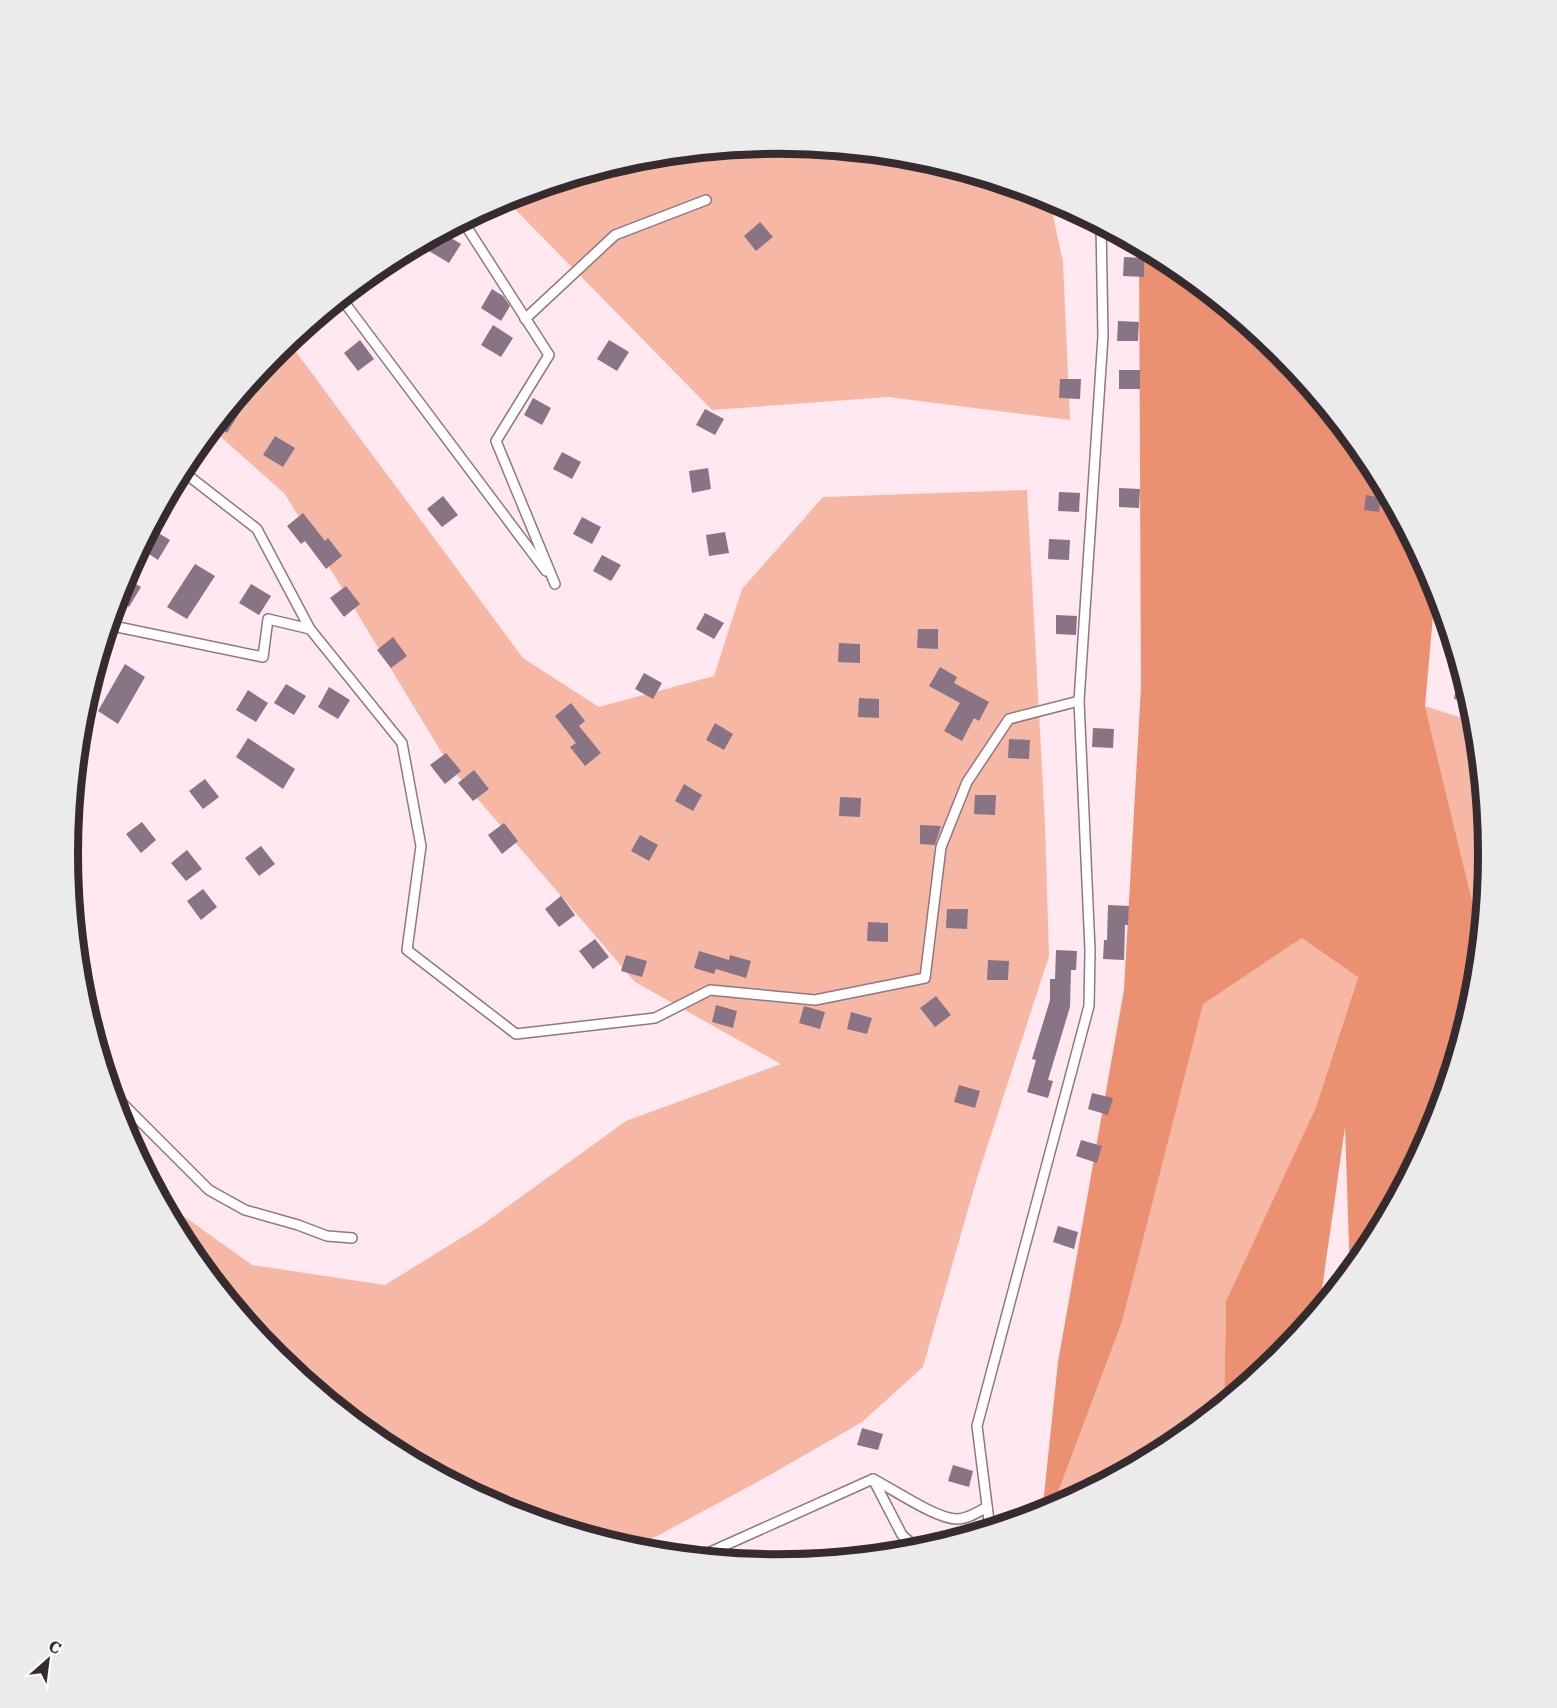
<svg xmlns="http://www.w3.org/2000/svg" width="1557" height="1708" font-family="'Roboto Serif',serif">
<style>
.green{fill:#f6b8a4}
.forest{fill:#ec9072}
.building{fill:#887484}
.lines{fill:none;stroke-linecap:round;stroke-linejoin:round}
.service-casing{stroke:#907780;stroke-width:12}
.service{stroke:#fff;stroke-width:9}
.rim{fill:none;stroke:#362b2f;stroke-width:8}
</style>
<rect width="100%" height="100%" fill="#ffe8f0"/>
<!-- green -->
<g class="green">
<path d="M779 143 918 157 1049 197 1063 262 1070 420 888 397 712 410 504 198 640 157Z"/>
<path d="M288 341 523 658 599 707 714 676 742 589 823 497 1027 490 1045 824 1049 956 977 1178 923 1367 862 1422 761 1480 644 1543 598 1539 506 1511 383 1445 276 1357 187 1249 161 1200 252 1265 385 1285 482 1225 626 1121 781 1064 635 982 451 768 285 494 212 429 276 351Z"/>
<path d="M1425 706 1477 723 1489 854 1475 994 1476 917Z"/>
<path d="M1302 938 1358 976 1316 1107 1226 1301 1224 1404 1173 1445 1051 1511 1122 1322 1202 1004Z"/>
</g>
<!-- forest -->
<path class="forest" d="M1139 245 1174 263 1281 352 1370 459 1436 582 1425 706 1476 917 1475 994 1435 1126 1369 1249 1350 1273 1345 1127 1319 1310 1281 1357 1224 1404 1226 1301 1316 1107 1358 977 1302 938 1203 1004 1122 1322 1051 1511 1042 1514 1058 1362 1124 990 1141 687Z"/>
<!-- building -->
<g class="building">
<path d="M760 222 773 237 756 251 744 236Z"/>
<path d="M441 232 461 244 449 263 429 251Z"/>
<path d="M1124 257 1144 258V277L1123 276Z"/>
<path d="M492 289 503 296 510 306 501 321 481 308Z"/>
<path d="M1118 321 1139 322 1138 341H1117Z"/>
<path d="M493 325 513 338 501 357 481 345Z"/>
<path d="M360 340 374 359 358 371 344 353Z"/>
<path d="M609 340 629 352 617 371 597 359Z"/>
<rect x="1119" y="370" width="21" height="19"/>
<path d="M1060 379H1081L1080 399 1059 398Z"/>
<path d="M245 389 251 394 227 433 215 425Z"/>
<path d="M533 398 551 408 542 425 524 415Z"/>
<path d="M705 409 724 419 715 435 696 425Z"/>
<path d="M275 436 295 448 283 467 263 455Z"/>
<path d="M562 452 581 462 572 479 553 469Z"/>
<path d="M708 468 711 489 692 493 689 471Z"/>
<path d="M1119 488 1140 489 1139 508 1119 507Z"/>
<path d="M1059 492 1080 493 1079 512 1058 511Z"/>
<path d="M1366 495 1381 498 1379 512 1364 510Z"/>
<path d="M443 496 458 515 442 527 427 509Z"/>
<path d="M303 513 325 541 328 538 342 556 326 569 305 541 301 544 287 526Z"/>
<path d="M582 517 601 527 592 544 573 534Z"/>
<path d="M150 528 170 540 158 560 140 548Z"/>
<path d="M725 532 729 553 709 556 706 535Z"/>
<path d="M1049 539 1070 540 1069 560 1048 559Z"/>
<path d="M602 555 621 565 611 581 593 571Z"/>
<path d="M195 564 215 576 187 619 167 607Z"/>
<path d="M124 577 141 587 129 607 116 599Z"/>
<path d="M251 584 271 596 259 615 239 603Z"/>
<path d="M346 586 360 604 344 617 330 598Z"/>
<path d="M705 613 724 623 714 639 696 629Z"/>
<path d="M1056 615 1077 616 1076 635 1056 634Z"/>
<path d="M918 629H938V649L917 648Z"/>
<path d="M393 637 407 656 391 668 377 650Z"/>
<path d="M839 643 860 644V663L838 662Z"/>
<path d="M125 664 145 677 118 724 98 711Z"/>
<path d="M1460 664 1469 692 1467 702 1454 699Z"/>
<path d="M940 667 957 677 954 683 989 702 979 721 974 718 962 741 944 731 960 703 929 686Z"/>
<path d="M644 673 662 683 653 699 635 689Z"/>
<path d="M286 684 306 696 294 715 274 703Z"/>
<path d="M329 687 350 700 338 719 318 707Z"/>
<path d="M248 690 268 703 256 722 236 710Z"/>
<path d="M859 698 879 699V718L858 717Z"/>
<path d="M571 703 585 721 579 726 601 753 585 766 570 747 576 743 555 716Z"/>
<path d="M715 723 733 734 724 750 706 740Z"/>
<path d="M1093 728 1114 729 1113 748 1092 747Z"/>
<path d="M248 738 295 769 283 789 236 757Z"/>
<path d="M1009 739 1030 740 1029 759 1008 758Z"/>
<path d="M446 753 461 771 445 784 430 765Z"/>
<path d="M474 770 489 789 473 801 458 783Z"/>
<path d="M205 779 219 797 203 809 189 791Z"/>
<path d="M684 784 702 795 693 811 675 801Z"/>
<path d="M975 795H996L995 815 974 814Z"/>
<path d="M840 797 861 798 860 817 839 816Z"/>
<path d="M142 822 156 840 141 853 126 834Z"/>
<path d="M504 823 518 841 502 854 488 835Z"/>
<path d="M920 825 941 826 935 845 920 844Z"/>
<path d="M640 835 658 845 649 861 631 851Z"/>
<path d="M261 846 275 864 259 876 245 858Z"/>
<path d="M187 850 202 869 186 881 171 863Z"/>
<path d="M203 889 217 907 201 920 187 901Z"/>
<path d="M561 896 575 915 559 927 545 909Z"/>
<path d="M1108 905 1129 906 1128 925H1125L1124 960 1103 959 1104 940H1107Z"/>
<path d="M947 909H968L967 929 946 928Z"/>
<path d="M868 922 888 923V942L867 941Z"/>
<path d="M595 939 609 957 593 969 579 951Z"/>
<path d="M1056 950 1077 951 1076 970H1071L1070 1007 1048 1080 1053 1081 1048 1098 1027 1092 1036 1060 1032 1059 1050 1000V979H1055Z"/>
<path d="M699 951 729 960 730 955 751 961 746 978 716 969 714 974 694 968Z"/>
<path d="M626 955 647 961 642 977 621 971Z"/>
<path d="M988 960 1009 961 1008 980H987Z"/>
<path d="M936 996 951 1015 935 1027 920 1008Z"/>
<path d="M716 1005 737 1011 733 1028 712 1022Z"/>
<path d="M804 1006 825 1012 820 1029 799 1023Z"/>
<path d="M851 1012 872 1018 867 1034 847 1029Z"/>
<path d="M959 1085 980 1091 975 1108 954 1102Z"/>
<path d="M1092 1093 1113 1098 1108 1115 1088 1109Z"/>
<path d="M1081 1140 1102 1146 1097 1163 1076 1156Z"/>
<path d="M1058 1226 1078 1232 1074 1249 1053 1242Z"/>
<path d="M862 1428 883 1434 878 1450 857 1445Z"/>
<path d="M953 1465 973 1471 969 1487 948 1481Z"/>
</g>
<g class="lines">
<!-- service casing -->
<g class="service-casing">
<g id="service">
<path d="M460 222 466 226 549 355 496 441 555 584"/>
<path d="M337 301 347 306 546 571"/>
<path d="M525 319 615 235 706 200"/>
<path d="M108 625 263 657 268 619 310 629 257 529 181 470"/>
<path d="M310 629 402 743 421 846 407 950 516 1034 655 1018 710 990 815 1000 925 978 941 847 967 782 1009 719 1079 701"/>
<path d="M111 1092 209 1190 245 1210 298 1225 327 1236 352 1238"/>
<path d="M873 1479C893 1489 936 1519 957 1519 968 1519 978 1512 987 1507"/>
<path d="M990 1529 977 1426 1089 1006 1090 950 1079 701 1103 336 1101 224"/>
<path d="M699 1557 873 1479 902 1535 920 1551"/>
</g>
</g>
<!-- service -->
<use href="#service" class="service"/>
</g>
<!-- crop -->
<path d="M0 0H1557V1708H0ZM78 854a700 700 0 1 1 1400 0a700 700 0 1 1-1400 0Z" fill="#ecebec" fill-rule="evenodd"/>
<path class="rim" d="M78 854a700 700 0 1 1 1400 0a700 700 0 1 1-1400 0Z"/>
<!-- north arrow -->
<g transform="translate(48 1660) rotate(28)" stroke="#fcfcfc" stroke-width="4.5" paint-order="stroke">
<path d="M0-4.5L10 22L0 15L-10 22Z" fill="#362b2f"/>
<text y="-9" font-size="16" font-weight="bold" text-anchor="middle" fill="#362b2f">С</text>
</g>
</svg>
